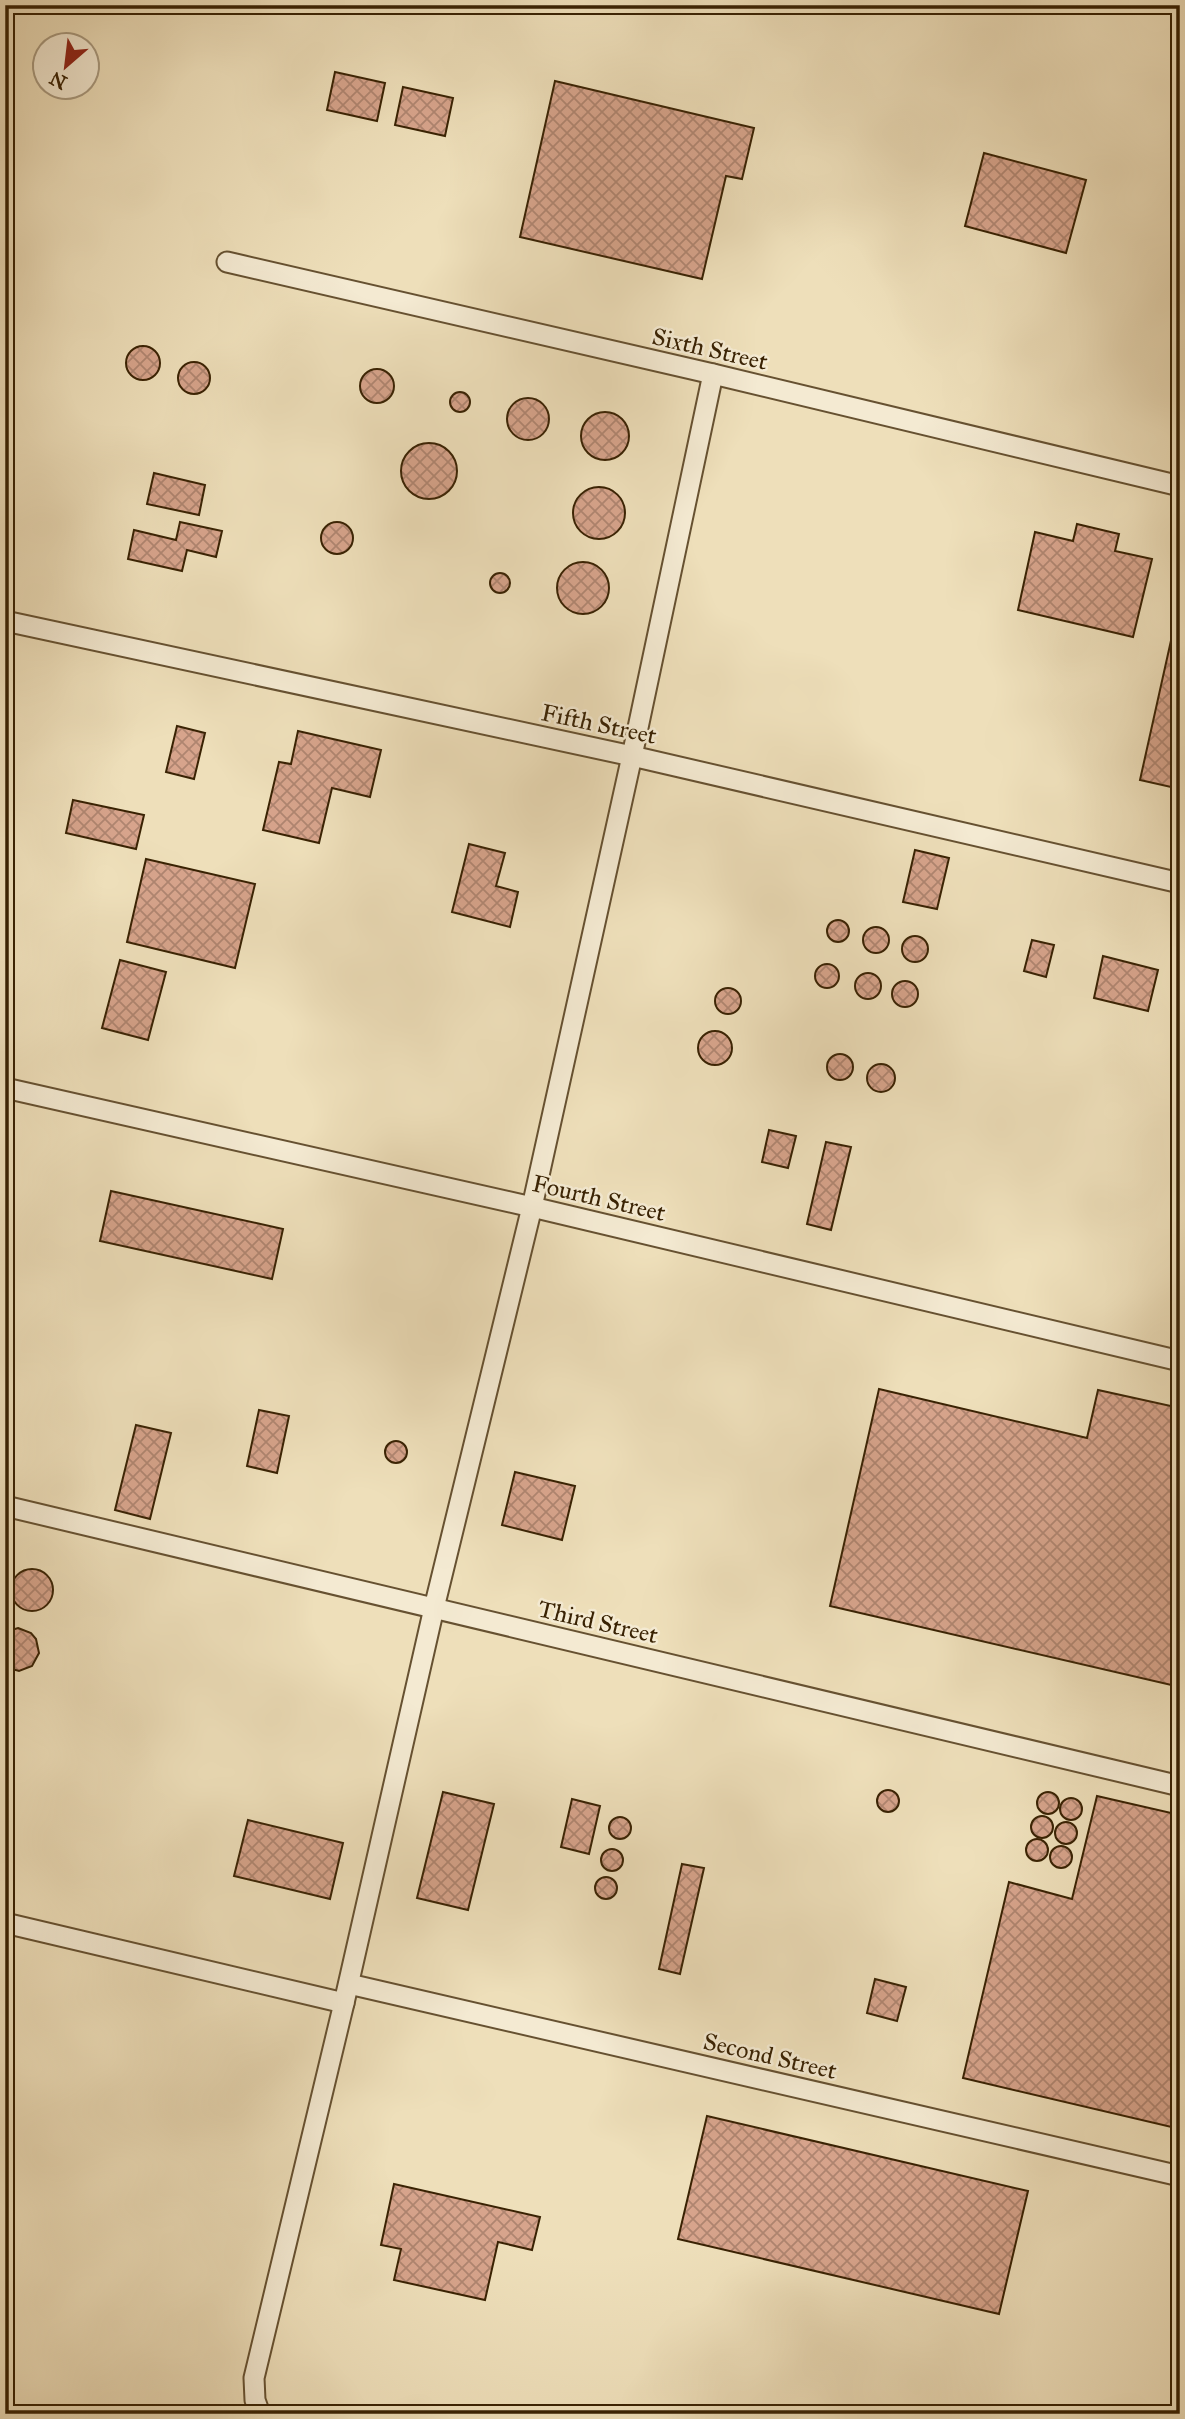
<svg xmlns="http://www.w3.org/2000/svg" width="1185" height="2419" font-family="'IM FELL Great Primer',serif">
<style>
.building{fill:url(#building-cross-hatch);stroke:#392203;stroke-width:2}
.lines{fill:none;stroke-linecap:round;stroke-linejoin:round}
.lane-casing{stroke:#665131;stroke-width:23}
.lane{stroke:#f4ead2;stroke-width:19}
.labels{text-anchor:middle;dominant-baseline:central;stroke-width:5;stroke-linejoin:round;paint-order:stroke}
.street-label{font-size:24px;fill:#392203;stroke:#f4ead2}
</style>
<defs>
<pattern id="building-cross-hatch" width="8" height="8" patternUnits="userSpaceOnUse" patternTransform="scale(1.75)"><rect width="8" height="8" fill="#d7a48c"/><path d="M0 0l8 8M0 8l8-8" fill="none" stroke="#af8570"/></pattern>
</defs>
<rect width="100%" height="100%" fill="#eedfba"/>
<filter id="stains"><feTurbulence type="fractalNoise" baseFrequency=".00286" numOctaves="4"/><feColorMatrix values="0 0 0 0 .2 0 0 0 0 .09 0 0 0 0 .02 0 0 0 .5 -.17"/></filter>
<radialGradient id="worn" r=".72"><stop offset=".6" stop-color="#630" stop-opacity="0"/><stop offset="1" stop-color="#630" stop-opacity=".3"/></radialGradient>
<!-- building -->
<g class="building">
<path d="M335 72 385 83 377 121 327 110Z"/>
<path d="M555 81 754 128 742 179 726 176 702 279 520 237Z"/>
<path d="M403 87 453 98 445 136 395 125Z"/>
<path d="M984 153 1086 180 1066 253 965 226Z"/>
<circle cx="143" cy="363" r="17"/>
<circle cx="194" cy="378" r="16"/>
<circle cx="377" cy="386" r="17"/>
<circle cx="460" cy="402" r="10"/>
<circle cx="528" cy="419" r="21"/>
<circle cx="605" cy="436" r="24"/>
<circle cx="429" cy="471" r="28"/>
<path d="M154 473 205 485 199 515 147 504Z"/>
<circle cx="599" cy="513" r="26"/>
<circle cx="337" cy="538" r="16"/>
<path d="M180 522 222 531 216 557 187 550 182 571 128 559 134 530 176 540Z"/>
<path d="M1077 524 1119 534 1115 551 1152 559 1133 637 1018 610 1035 532 1073 541Z"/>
<circle cx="583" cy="588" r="26"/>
<circle cx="500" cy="583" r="10"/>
<path d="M1180 600V789L1140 780Z"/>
<path d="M177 726 205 733 194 779 166 772Z"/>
<path d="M298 731 381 750 370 797 332 788 319 843 263 830 279 762 291 764Z"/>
<path d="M73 800 144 815 136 849 66 833Z"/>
<path d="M469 844 505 853 496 886 518 892 510 927 452 912Z"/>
<path d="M915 850 949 858 937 909 903 902Z"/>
<path d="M146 859 255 884 235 968 127 942Z"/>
<circle cx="838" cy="931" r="11"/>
<circle cx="876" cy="940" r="13"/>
<circle cx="915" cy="949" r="13"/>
<path d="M1032 940 1054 945 1046 977 1024 971Z"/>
<path d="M1103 956 1158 970 1148 1011 1094 998Z"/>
<path d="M120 960 166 972 148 1040 102 1028Z"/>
<circle cx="827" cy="976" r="12"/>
<circle cx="868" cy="986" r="13"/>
<circle cx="905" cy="994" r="13"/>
<circle cx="728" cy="1001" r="13"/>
<circle cx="715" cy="1048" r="17"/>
<circle cx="840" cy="1067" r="13"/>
<circle cx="881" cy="1078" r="14"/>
<path d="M769 1130 796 1136 788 1168 762 1162Z"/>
<path d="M826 1142 851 1147 831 1230 807 1224Z"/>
<path d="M111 1191 283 1229 272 1279 100 1241Z"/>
<path d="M879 1389 1087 1438 1098 1390 1180 1408V1687L830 1606Z"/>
<path d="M259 1410 289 1416 277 1473 247 1466Z"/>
<path d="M136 1425 171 1433 150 1519 115 1510Z"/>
<circle cx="396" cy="1452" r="11"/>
<path d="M515 1472 575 1486 562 1540 502 1525Z"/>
<circle cx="32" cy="1590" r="21"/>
<path d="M18 1628 31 1633 36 1639 39 1653 32 1666 19 1671 5 1667V1632Z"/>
<circle cx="888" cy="1801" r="11"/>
<path d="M443 1792 494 1804 468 1910 417 1898Z"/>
<circle cx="1048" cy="1803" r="11"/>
<path d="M1097 1796 1180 1815V2129L963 2078 1009 1882 1072 1899Z"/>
<circle cx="1071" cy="1809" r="11"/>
<path d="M572 1799 600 1806 589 1854 561 1847Z"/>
<circle cx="1042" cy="1827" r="11"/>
<circle cx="620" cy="1828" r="11"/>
<path d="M248 1820 343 1843 330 1899 234 1876Z"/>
<circle cx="1066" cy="1833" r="11"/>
<circle cx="1037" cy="1850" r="11"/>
<circle cx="1061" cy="1857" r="11"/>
<circle cx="612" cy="1860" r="11"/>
<path d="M682 1864 704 1868 680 1974 659 1969Z"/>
<circle cx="606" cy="1888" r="11"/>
<path d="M875 1979 906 1987 897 2021 867 2013Z"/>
<path d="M707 2116 1028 2191 999 2314 678 2239Z"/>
<path d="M394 2184 540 2217 532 2250 498 2242 485 2300 394 2280 401 2249 381 2245Z"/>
</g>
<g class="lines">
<!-- lane casing -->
<g class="lane-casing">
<g id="lane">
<path d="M227 262 713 374 1180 486"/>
<path d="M5 621 632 756 1180 883"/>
<path d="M5 1088 532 1207 1180 1361"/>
<path d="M5 1506 1180 1786"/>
<path d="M5 1923 344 2003"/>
<path d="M349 1984 1180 2176"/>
<path d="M260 2414 255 2400 254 2378 344 2003 434 1608 532 1207 632 756 713 374"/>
</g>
</g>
<!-- lane -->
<use href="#lane" class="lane"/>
</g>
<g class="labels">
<!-- street labels -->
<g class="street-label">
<text transform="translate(710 349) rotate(13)">Sixth Street</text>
<text transform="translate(599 724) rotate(12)">Fifth Street</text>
<text transform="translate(599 1198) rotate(13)">Fourth Street</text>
<text transform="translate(598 1622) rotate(13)">Third Street</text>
<text transform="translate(770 2056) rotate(13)">Second Street</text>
</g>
</g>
<!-- margin -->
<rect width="1185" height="2419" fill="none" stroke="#eedfba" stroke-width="28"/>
<rect x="7" y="7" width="1171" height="2405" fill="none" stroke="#392203" stroke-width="3.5"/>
<rect x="14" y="14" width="1157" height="2391" fill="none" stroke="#392203" stroke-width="2"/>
<!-- north arrow -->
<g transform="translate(66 66) rotate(208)"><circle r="33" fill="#f4ead2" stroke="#a99a7f" stroke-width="2"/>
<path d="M0-5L12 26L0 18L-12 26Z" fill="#8f2418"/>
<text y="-10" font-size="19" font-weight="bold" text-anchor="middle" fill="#392203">N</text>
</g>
<rect width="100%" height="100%" filter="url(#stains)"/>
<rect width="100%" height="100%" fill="url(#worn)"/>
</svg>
